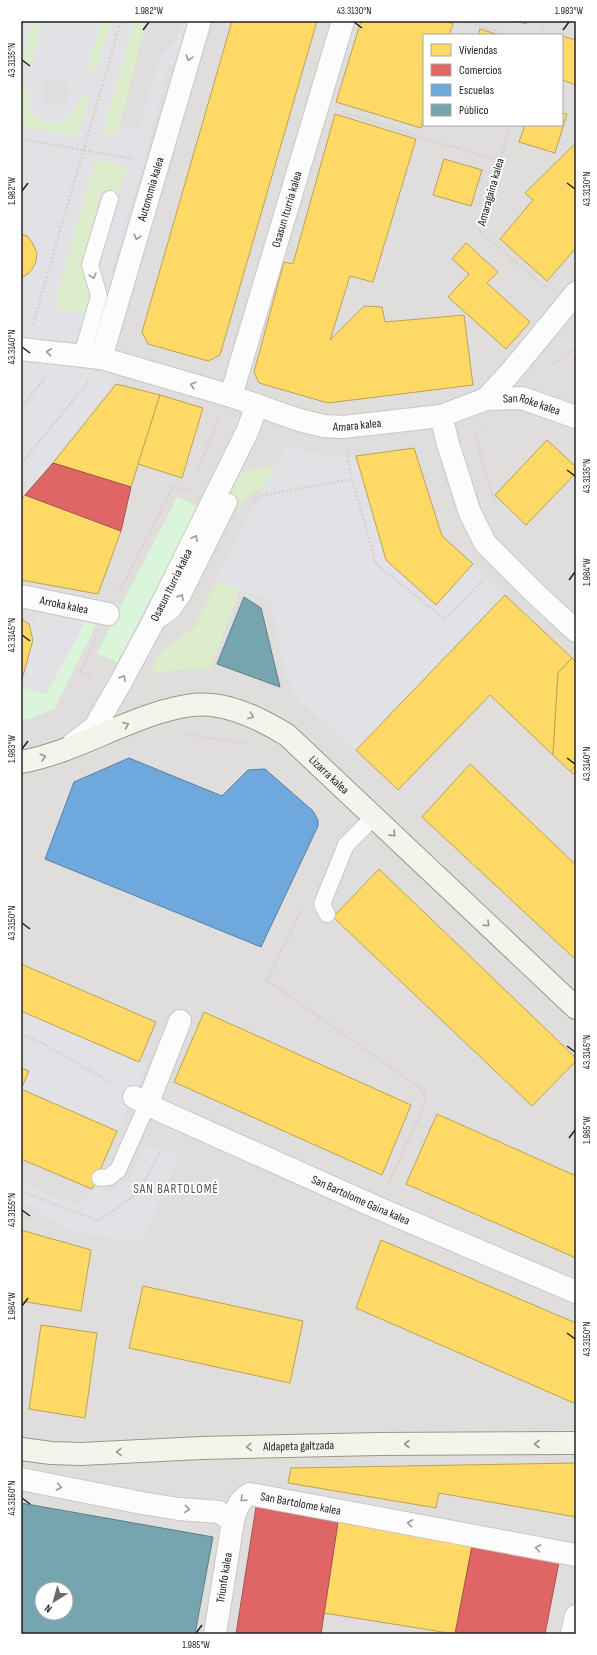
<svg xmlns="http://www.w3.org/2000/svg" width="597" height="1655" font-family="'Sofia Sans Condensed',sans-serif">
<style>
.residential{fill:#dfdedc;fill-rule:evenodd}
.grass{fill:#ddeccb}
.park{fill:#daf5da}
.plaza{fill:#e2e1e5;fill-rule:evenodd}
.homes{fill:#ffd966;stroke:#bda252}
.shops{fill:#e06666;stroke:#a75252}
.schools{fill:#6fa8dc;stroke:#5880a4}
.public{fill:#76a5af;stroke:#5d7e85;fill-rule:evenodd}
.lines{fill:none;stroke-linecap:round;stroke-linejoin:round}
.lane-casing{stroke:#c9c8c7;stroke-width:18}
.street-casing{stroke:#c9c8c7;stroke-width:24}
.secondary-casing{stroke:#999a82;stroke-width:24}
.path{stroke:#dccecd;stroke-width:2.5;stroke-dasharray:2 2;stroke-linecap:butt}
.lane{stroke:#fdfcfc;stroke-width:16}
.street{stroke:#fdfcfc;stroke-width:22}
.secondary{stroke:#f4f4ed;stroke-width:22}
.oneway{stroke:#9a9a9a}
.oneway2{stroke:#969692}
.ticks{fill:none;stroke:#222;stroke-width:1.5}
.labels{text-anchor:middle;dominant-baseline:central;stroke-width:4;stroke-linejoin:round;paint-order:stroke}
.street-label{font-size:12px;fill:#222;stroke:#fff}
.neighbourhood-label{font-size:13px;letter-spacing:1px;fill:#555;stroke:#fff}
.neatline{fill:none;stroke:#222;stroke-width:1.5}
.ticks-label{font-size:10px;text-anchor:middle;fill:#222}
</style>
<rect width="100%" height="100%" fill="#f0eeeb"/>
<!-- residential -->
<path class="residential" d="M21 21H576V1634H21ZM424 35H562V125H424ZM42 1589H66V1613H42Z"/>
<!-- grass -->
<g class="grass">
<path d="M30 21H42L34 62 24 60Z"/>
<path d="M101 21H112L96 72 87 70Z"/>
<path d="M134 21H147L117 136 102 133Z"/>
<path d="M21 85 29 86 27 101 33 115 77 105 82 95 91 97 78 136 21 126Z"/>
<path d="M95 160 126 166 118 197 101 192 83 265 84 277 90 292 91 302 88 315 54 308Z"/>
<path d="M288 463 294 482C268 487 257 484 239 507L222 497 233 479 247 471Z"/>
<path d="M215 583 242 585 210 669 178 670 151 673 157 657 168 645 185 634 196 625Z"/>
</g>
<!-- park -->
<g class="park">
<path d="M177 497 198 507 117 663 97 653Z"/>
<path d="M85 622 96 625 55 708 30 719H21V687L46 694Z"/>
</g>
<!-- plaza -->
<g class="plaza">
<path d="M21 21H30L24 60 33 62 42 21H101L87 70 96 72 112 21H134L102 133 117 136 120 125 139 129 160 55 176 41 182 21H192L179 66 169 64 144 161 111 272 118 274 101 322 107 297 106 288 99 276 97 265 118 197 126 166 95 160 54 308 88 315 72 367 118 376 116 384 21 500V278L28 274 33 268 36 261 37 253 32 242 27 236 21 234V126L78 136 91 97 82 95 72 113 61 121 46 123 33 115 27 101 28 86 21 85ZM57 77 62 79 67 84 69 91 66 101 59 104 54 105 45 101 42 97 41 90 46 81 52 78Z"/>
<path d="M286 446 330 457 356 456 386 560 435 605 473 564 505 595 356 750 298 700 284 671 270 600 214 581Z"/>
<path d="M41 613 85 622 46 694 21 687 33 640 29 624Z"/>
<path d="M21 1011 147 1066 117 1131 21 1089 29 1071 21 1068V1043L22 1040 21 1039Z"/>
<path d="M145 1146 179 1155 141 1243 69 1230 21 1201V1183L79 1207 92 1189 107 1191 124 1183 130 1176Z"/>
</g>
<!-- homes -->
<g class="homes">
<path d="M232 21H317L220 355 208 361 148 344 142 332Z"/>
<path d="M361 21H444L453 24 449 35H424V117L421 128 336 102Z"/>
<path d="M516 21H527L526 24Z"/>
<path d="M480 29 499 35H478Z"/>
<path d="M562 36 576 40V85L562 80Z"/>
<path d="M562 113 567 114 555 153 519 142 525 125H562Z"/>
<path d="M335 114 416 139 373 282 350 276 330 340 364 306 382 307 385 322 464 315 473 385 328 403 259 383 254 372 284 262 293 264Z"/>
<path d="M576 143V248L547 281 500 239 533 200 525 193Z"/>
<path d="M444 159 482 170 471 206 433 195Z"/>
<path d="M21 234 27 236 32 242 37 253 36 261 33 268 28 274 21 278Z"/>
<path d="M466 243 498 272 487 283 530 322 506 349 448 297 469 274 452 259Z"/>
<path d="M116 384 160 395 131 487 53 463Z"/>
<path d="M160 395 203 408 182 478 138 464Z"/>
<path d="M547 440 576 467V473L526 525 495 495Z"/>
<path d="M414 448 442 536 473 564 436 605 386 560 356 456Z"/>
<path d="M25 495 121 531 98 594 21 580V500Z"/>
<path d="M505 595 572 658 558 673 553 755 490 695 398 790 356 750Z"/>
<path d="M21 619 29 624 33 640 21 683Z"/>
<path d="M572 658 576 662V765L570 771 553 755 558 673Z"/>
<path d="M470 764 576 865V960L422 817Z"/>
<path d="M576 765V776L570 771Z"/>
<path d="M379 869 576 1058V1061L532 1106 333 917Z"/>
<path d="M21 964 156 1022 139 1062 21 1011Z"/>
<path d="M204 1012 411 1105 382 1175 174 1082Z"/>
<path d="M21 1068 29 1071 21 1089 117 1131 92 1189 21 1159Z"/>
<path d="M437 1114 576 1176V1258L406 1184Z"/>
<path d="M21 1230 91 1250 81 1311 21 1301Z"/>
<path d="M381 1240 576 1323V1404L356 1308Z"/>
<path d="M143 1286 303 1321 290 1383 129 1348Z"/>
<path d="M41 1325 97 1333 85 1418 29 1409Z"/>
<path d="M576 1463V1517L439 1493 436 1508 288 1483 291 1468Z"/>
<path d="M338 1522 472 1546 455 1634 324 1613Z"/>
</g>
<!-- shops -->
<g class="shops">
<path d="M53 463 131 487 121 531 25 495Z"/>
<path d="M256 1507 338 1522 321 1634H236Z"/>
<path d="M472 1546 559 1562 545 1634H455Z"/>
</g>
<!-- schools -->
<path class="schools" d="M129 758 222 796 248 770 265 769 313 811 318 820V826L261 947 45 859 74 782Z"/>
<!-- public -->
<g class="public">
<path d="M244 597 261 608 280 687 217 664Z"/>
<path d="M21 1503 213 1537 195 1634H21ZM42 1589H66V1613H42Z"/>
</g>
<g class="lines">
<!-- lane casing -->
<g class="lane-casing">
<g id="lane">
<path d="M79 355 85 345 99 296 90 265 110 199"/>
<path d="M153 622 162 618 172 611 183 595 229 502"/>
<path d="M327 914 322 904 346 845 375 816"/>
<path d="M100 1178 109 1177 118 1170 147 1105"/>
</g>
</g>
<!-- street casing -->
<g class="street-casing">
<g id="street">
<path id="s1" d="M21 349 101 358 231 396 299 420 324 426 343 427 441 416 486 399 522 398 576 417"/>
<path id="s2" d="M101 358 200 21"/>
<path id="s3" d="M231 396 343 21"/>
<path d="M486 399 510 373 576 293"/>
<path d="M441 416 448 444 470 513 485 543 538 596 576 631"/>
<path id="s4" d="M21 596 108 614"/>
<path id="s5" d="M73 744 95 727 122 680 153 622 247 432 257 405"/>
<path id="s6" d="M134 1097 161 1111 378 1208 576 1292"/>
<path d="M147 1105 180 1021"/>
<path d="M21 1479 142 1503 179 1509 219 1512 233 1521"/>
<path id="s7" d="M215 1634 233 1521C236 1510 238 1500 250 1494L576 1555"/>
<path d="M572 1634 576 1616"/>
</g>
</g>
<!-- secondary casing -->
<g class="secondary-casing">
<g id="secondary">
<path id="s8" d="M21 762C71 753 115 725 164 711 179 707 195 703 212 705 239 708 264 721 287 735L576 1008"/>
<path id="s9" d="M21 1449 51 1453 81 1454 201 1448 378 1444 576 1443"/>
</g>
</g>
<!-- path -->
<g class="path">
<path d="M463 21 509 35"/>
<path d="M540 35 544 21"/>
<path d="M342 112 500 162"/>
<path d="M511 125 478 230 546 288"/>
<path d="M21 139 133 159"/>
<path d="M33 324 121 21"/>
<path d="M552 365 576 348"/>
<path d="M21 408 46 377"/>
<path d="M483 429 475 435 496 506"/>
<path d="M347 452 352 479 376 564 445 619 484 579"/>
<path d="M21 464 89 381"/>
<path d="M199 467 219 418"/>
<path d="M252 501 259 496 352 479"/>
<path d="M119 592 173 487 190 490"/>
<path d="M92 679 81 671 96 637"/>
<path d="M184 734 248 744"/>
<path d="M301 911 267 980 424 1091 425 1103 388 1185"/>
<path d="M21 1034 44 1044 113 1084"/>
<path d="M21 1191 98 1221 138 1193 161 1150"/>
</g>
<!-- lane -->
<use href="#lane" class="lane"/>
<!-- street -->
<use href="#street" class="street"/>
<!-- secondary -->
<use href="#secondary" class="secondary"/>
</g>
<!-- one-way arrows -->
<defs><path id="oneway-chevron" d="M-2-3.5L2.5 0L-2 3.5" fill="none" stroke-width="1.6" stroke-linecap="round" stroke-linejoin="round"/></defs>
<g class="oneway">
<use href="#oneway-chevron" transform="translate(189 58) rotate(106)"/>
<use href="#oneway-chevron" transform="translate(137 237) rotate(106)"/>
<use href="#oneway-chevron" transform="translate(93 276) rotate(74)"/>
<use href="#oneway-chevron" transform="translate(49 352) rotate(-174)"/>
<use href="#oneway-chevron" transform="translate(193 385) rotate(-164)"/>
<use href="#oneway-chevron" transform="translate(195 538) rotate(-64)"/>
<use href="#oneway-chevron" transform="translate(181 597) rotate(-58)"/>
<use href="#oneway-chevron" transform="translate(123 678) rotate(-61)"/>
<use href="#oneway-chevron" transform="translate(59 1487) rotate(11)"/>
<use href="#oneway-chevron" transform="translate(243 1499) rotate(134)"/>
<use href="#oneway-chevron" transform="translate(187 1509) rotate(5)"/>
<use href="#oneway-chevron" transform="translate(410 1523) rotate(-169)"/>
<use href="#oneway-chevron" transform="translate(538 1548) rotate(-169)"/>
</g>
<g class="oneway2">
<use href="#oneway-chevron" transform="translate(251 716) rotate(21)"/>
<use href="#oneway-chevron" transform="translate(126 725) rotate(-22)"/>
<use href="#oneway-chevron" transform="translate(43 757) rotate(-15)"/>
<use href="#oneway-chevron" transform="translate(393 834) rotate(44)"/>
<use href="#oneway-chevron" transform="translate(487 924) rotate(44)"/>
<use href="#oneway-chevron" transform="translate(407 1444) rotate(-180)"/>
<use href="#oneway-chevron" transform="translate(537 1444) rotate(-180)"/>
<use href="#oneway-chevron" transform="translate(249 1447) rotate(178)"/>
<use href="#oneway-chevron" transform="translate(119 1452) rotate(177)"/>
</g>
<!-- ticks -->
<path class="ticks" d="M354 22 362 28M143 30 149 22M563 30 569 22M22 60 30 66M567 183 575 189M22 191 28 183M22 347 30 353M567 470 575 476M569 580 575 572M22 635 30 641M22 749 28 741M567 758 575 764M22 923 30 929M567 1046 575 1052M569 1138 575 1130M22 1210 30 1216M22 1306 28 1298M567 1333 575 1339M22 1498 30 1504M196 1633 202 1625"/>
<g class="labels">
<!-- street labels -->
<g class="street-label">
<text stroke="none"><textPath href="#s2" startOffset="176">Autonomia kalea</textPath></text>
<text transform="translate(491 192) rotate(-74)">Amaragaina kalea</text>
<text stroke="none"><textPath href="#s3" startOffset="195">Osasun Iturria kalea</textPath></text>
<text stroke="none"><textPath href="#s1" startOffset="526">San Roke kalea</textPath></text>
<text stroke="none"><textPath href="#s1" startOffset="347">Amara kalea</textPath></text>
<text stroke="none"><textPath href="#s5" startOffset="189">Osasun Iturria kalea</textPath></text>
<text stroke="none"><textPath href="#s4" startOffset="44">Arroka kalea</textPath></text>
<text stroke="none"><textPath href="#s8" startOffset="340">Lizarra kalea</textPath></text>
<text stroke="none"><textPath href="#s6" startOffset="249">San Bartolome Gaina kalea</textPath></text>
<text stroke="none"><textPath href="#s9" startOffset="278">Aldapeta galtzada</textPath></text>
<text stroke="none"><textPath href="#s7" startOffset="199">San Bartolome kalea</textPath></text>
<text stroke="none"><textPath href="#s7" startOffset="57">Triunfo kalea</textPath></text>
</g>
<!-- neighbourhood labels -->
<g class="neighbourhood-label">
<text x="176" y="1189">SAN BARTOLOMÉ</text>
</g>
</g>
<!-- border -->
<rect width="597" height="1655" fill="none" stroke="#ffffff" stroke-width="44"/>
<!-- legend -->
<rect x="423" y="34" width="140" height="92" fill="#ffffff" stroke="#a7a7a7"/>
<rect x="431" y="44" width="20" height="12" fill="#ffd966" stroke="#a7a7a7"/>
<text x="459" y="54" font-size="12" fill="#222222">Viviendas</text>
<rect x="431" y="64" width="20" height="12" fill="#e06666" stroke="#a7a7a7"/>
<text x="459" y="74" font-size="12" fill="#222222">Comercios</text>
<rect x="431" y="84" width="20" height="12" fill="#6fa8dc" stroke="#a7a7a7"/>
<text x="459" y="94" font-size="12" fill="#222222">Escuelas</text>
<rect x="431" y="104" width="20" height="12" fill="#76a5af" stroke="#a7a7a7"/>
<text x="459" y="114" font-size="12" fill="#222222">Público</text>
<!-- north arrow -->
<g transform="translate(54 1601) rotate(217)"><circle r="19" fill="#ffffff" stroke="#a7a7a7"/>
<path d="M0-3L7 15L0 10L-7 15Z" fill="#6a6968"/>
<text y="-6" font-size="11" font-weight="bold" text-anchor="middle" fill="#222222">N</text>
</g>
<rect x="22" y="22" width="553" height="1611" class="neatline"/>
<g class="ticks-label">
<text x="149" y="14">1.982°W</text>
<text x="354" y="14">43.3130°N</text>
<text x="569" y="14">1.983°W</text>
<text transform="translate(11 60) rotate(-90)" y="4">43.3135°N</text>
<text transform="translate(586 189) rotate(-90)" y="4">43.3130°N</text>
<text transform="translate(11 191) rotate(-90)" y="4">1.982°W</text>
<text transform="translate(11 347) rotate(-90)" y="4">43.3140°N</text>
<text transform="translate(586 476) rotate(-90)" y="4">43.3135°N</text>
<text transform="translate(586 572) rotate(-90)" y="4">1.984°W</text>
<text transform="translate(11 635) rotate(-90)" y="4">43.3145°N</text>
<text transform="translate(11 749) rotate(-90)" y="4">1.983°W</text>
<text transform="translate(586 764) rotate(-90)" y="4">43.3140°N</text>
<text transform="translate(11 923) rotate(-90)" y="4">43.3150°N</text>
<text transform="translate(586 1052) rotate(-90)" y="4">43.3145°N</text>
<text transform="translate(586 1130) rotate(-90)" y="4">1.985°W</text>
<text transform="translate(11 1210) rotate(-90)" y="4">43.3155°N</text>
<text transform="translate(11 1306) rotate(-90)" y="4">1.984°W</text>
<text transform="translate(586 1339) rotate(-90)" y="4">43.3150°N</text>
<text transform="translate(11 1498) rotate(-90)" y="4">43.3160°N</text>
<text x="196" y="1648">1.985°W</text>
</g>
</svg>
